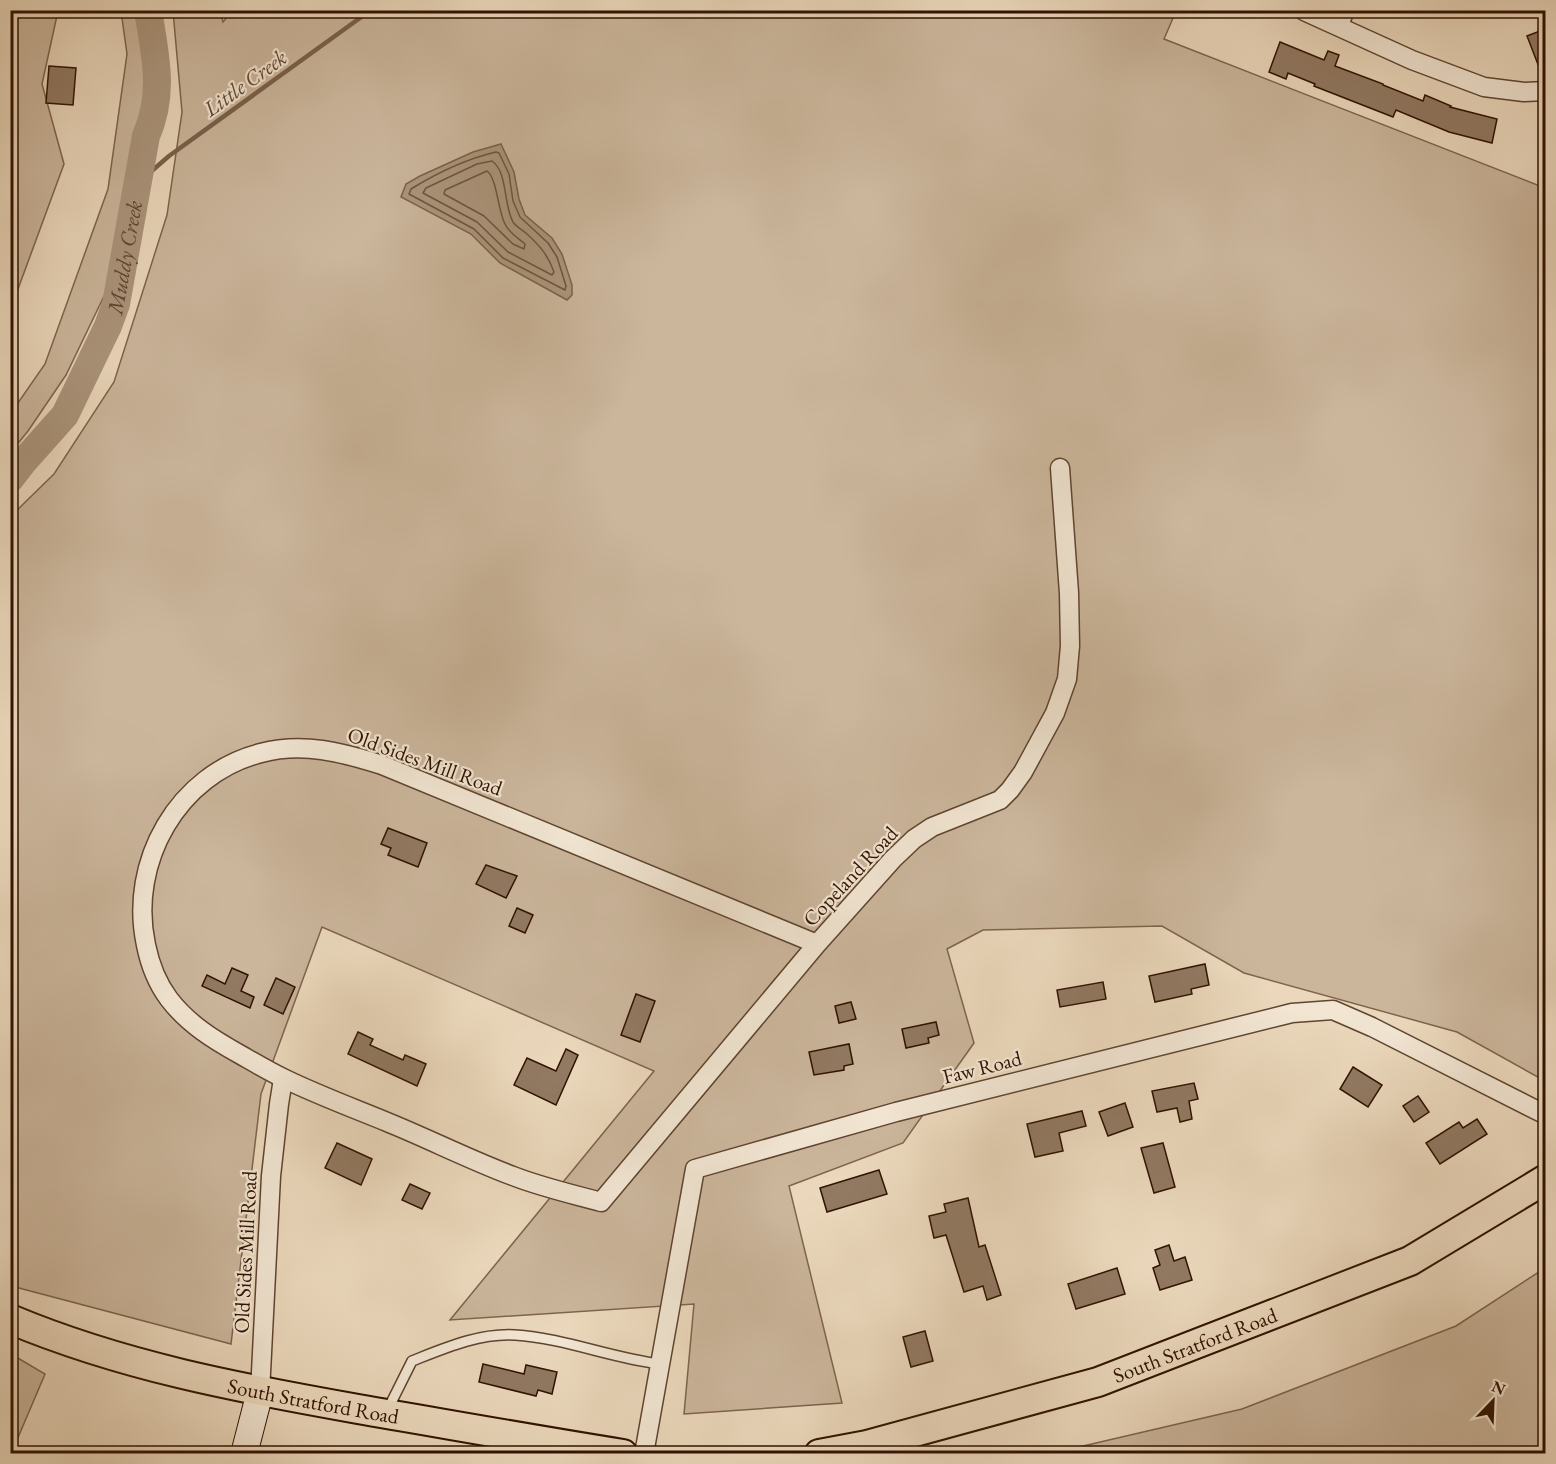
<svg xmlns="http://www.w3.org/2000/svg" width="1556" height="1464" font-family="'EB Garamond',serif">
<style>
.green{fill:#cbb69c;stroke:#7e644e;stroke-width:1.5}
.water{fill:#ab957c;stroke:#7a614b;stroke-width:1.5}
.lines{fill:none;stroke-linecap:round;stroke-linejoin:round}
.shore{stroke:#6e543e;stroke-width:1.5}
.stream{stroke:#7a614b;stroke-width:4.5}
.river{stroke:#ab957c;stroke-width:28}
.building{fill:#917962;stroke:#301201;stroke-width:1.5}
.service-casing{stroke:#5f4430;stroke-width:12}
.minor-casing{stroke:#5f4430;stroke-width:21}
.secondary-casing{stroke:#301201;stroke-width:28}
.primary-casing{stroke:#301201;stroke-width:32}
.service{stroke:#f2e6d3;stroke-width:9}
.minor{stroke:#f2e6d3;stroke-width:18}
.secondary{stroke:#f2e6d3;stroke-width:26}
.primary{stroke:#ebd8bc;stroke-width:28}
.labels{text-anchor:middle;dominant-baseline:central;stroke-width:4.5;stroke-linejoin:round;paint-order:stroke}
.street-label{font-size:21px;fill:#301201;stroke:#f2e6d3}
.water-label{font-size:22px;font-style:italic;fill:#614632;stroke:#f2e6d3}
</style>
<rect width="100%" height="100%" fill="#ebd8bc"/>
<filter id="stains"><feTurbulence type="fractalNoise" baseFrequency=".00333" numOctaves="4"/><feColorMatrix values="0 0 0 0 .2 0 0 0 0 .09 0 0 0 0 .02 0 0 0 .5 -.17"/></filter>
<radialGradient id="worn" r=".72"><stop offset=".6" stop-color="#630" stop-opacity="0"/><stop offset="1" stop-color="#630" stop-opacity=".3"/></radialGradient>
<!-- green -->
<g class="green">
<path d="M233 10 1176 11 1164 39 1545 188V1081L1457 1032 1244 973 1162 926 983 930 947 949 974 1043 903 1143 789 1186 842 1403 684 1414 694 1304 450 1320 654 1071 322 927 261 1094 231 1344 19 1288 10 1282V517L54 474 114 382 167 215 182 112 173 11H220L223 22Z"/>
<path d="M17 11H58L42 84 64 164 11 308 10 52Z"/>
<path d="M121 11H139L150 80 105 294 66 375 28 431 11 452V413L45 364 108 189 127 54Z"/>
<path d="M1545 1268V1453H1053L1242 1409 1456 1326Z"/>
<path d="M11 1354 45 1374 11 1454 10 1453Z"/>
</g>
<!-- water -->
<path class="water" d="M501 144 514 172 519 199 525 215 552 238 562 254 572 285V295L567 300 500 263 471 234 401 197 406 184 420 176 473 152Z"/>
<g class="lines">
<!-- shore -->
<g class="shore">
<path d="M496 152 499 153 509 174 513 201 520 217 548 243 557 257 566 286 565 290 503 258 474 229 409 194 411 189C437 173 466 159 496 152Z"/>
<path d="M492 161C508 172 503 204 513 222 516 227 523 230 527 234 540 246 548 255 554 272L552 275 508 252 477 222 423 193 426 188 477 164Z"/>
<path d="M487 171C497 178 498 211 505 224 509 233 518 238 525 244L524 249 513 244 484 216 444 194 445 190Z"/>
</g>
<!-- stream -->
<path class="stream" d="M139 182 169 156 371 10"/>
<!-- river -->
<path class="river" id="s1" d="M10 479 24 461 65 415 108 326 116 304 146 136C165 93 155 55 148 10"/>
</g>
<!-- building -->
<g class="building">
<path d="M1545 29V80H1544L1527 36Z"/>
<path d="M1280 42 1324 60 1328 51 1339 55 1335 66 1383 84V85L1423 101 1425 95 1451 106 1450 107 1497 119 1492 143 1449 132 1396 110 1393 117 1314 86 1315 84 1288 73 1286 79 1269 72Z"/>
<path d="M49 66 76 68 73 105 46 103Z"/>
<path d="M388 828 427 843 418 867 388 855 391 848 381 844Z"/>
<path d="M486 865 517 876 506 898 476 884Z"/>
<path d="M517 908 533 915 525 933 509 926Z"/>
<path d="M1205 964 1209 985 1191 989 1192 994 1155 1002 1149 976Z"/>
<path d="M232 968 248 975 241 991 254 997 250 1008 202 986 207 975 225 984Z"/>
<path d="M276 978 295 987 283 1014 264 1005Z"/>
<path d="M1103 982 1106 999 1060 1007 1057 990Z"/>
<path d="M636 994 655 1001 640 1042 621 1035Z"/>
<path d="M851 1002 856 1019 839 1023 835 1006Z"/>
<path d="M936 1022 939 1035 928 1038 929 1043 906 1048 902 1029Z"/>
<path d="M358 1032 373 1039 370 1045 403 1060 405 1055 426 1064 417 1086 348 1054Z"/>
<path d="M849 1044 853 1064 844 1066V1070L814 1075 809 1052Z"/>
<path d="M566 1049 578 1055 556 1105 514 1085 527 1058 556 1071Z"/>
<path d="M1353 1067 1382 1085 1368 1107 1340 1089Z"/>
<path d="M1194 1083 1198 1099 1189 1101 1192 1119 1180 1122 1177 1108 1157 1112 1152 1091Z"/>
<path d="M1418 1096 1429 1112 1414 1122 1403 1106Z"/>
<path d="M1125 1103 1133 1127 1108 1136 1099 1112Z"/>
<path d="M1082 1111 1086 1126 1059 1133 1063 1151 1035 1157 1027 1124Z"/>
<path d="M1477 1119 1487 1134 1440 1164 1426 1143 1459 1122 1463 1128Z"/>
<path d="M337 1143 372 1159 361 1185 325 1168Z"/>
<path d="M1163 1143 1175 1187 1154 1193 1141 1148Z"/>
<path d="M879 1170 887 1194 827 1212 820 1188Z"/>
<path d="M410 1184 430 1193 422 1209 402 1200Z"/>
<path d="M968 1198 979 1247 985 1245 1001 1295 987 1300 983 1286 964 1292 946 1235 934 1238 929 1216 946 1212 944 1204Z"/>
<path d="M1169 1245 1174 1261 1185 1257 1192 1280 1160 1290 1153 1268 1160 1265 1155 1250Z"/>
<path d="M1117 1268 1125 1294 1076 1309 1068 1284Z"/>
<path d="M925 1331 933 1361 911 1367 903 1337Z"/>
<path d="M483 1364 524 1374 526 1365 557 1372 552 1394 538 1390 536 1396 479 1382Z"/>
</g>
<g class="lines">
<!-- service casing -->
<g class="service-casing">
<g id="service">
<path d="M1342 29 1350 10"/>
<path d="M388 1409 412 1361C445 1348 479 1333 515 1335 564 1338 611 1358 660 1364"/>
</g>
</g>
<!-- minor casing -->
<g class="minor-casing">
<g id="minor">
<path d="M1304 11 1412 60 1484 87 1524 92 1546 91"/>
<path d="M817 944 382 765C341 752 303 742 261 753 178 774 128 862 146 945 150 965 157 983 169 999 188 1024 214 1040 241 1055 255 1063 270 1072 285 1079 318 1095 353 1108 387 1122 429 1139 470 1160 513 1176 541 1187 572 1194 601 1202L817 944 893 859 914 839 932 827 1000 800 1010 790 1023 772 1055 713 1067 679 1070 646 1069 593 1060 468"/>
<path d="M260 1392 271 1176 279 1104 283 1079"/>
<path d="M644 1454 695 1169 896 1112 1292 1013 1333 1010 1372 1027 1546 1115"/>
</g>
</g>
<!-- secondary casing -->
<g class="secondary-casing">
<path id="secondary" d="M244 1454 260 1392"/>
</g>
<!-- primary casing -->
<g class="primary-casing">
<g id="primary">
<path id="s2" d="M10 1319C122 1366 239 1388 358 1409 446 1424 535 1440 623 1454"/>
<path id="s3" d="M819 1454 867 1445 1098 1382 1410 1261 1546 1179"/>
</g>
</g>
<!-- service -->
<use href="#service" class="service"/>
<!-- minor -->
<use href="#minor" class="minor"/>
<!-- secondary -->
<use href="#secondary" class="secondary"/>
<!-- primary -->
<use href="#primary" class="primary"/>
</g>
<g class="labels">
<!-- street labels -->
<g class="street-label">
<text transform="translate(425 761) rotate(20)">Old Sides Mill Road</text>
<text transform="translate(850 876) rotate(-47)">Copeland Road</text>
<text transform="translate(982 1067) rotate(-14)">Faw Road</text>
<text transform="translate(245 1252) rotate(-87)">Old Sides Mill Road</text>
<text stroke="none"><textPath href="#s3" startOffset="392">South Stratford Road</textPath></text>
<text stroke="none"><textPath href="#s2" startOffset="315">South Stratford Road</textPath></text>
</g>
<!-- water labels -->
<g class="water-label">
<text transform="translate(245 83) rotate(-36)">Little Creek</text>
<text stroke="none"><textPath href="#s1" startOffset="254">Muddy Creek</textPath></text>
</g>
</g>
<!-- margin -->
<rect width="1556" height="1464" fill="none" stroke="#ebd8bc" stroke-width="36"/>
<rect x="12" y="12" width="1532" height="1440" fill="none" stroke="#301201" stroke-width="3"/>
<rect x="18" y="18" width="1520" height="1428" fill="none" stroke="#301201" stroke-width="1.5"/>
<!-- north arrow -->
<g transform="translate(1493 1401) rotate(23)" stroke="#f2e6d3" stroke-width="4.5" paint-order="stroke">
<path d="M0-4.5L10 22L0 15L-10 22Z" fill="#301201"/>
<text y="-9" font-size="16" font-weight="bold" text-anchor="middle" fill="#301201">N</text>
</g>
<rect width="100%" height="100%" filter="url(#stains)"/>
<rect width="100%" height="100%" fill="url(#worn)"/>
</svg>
